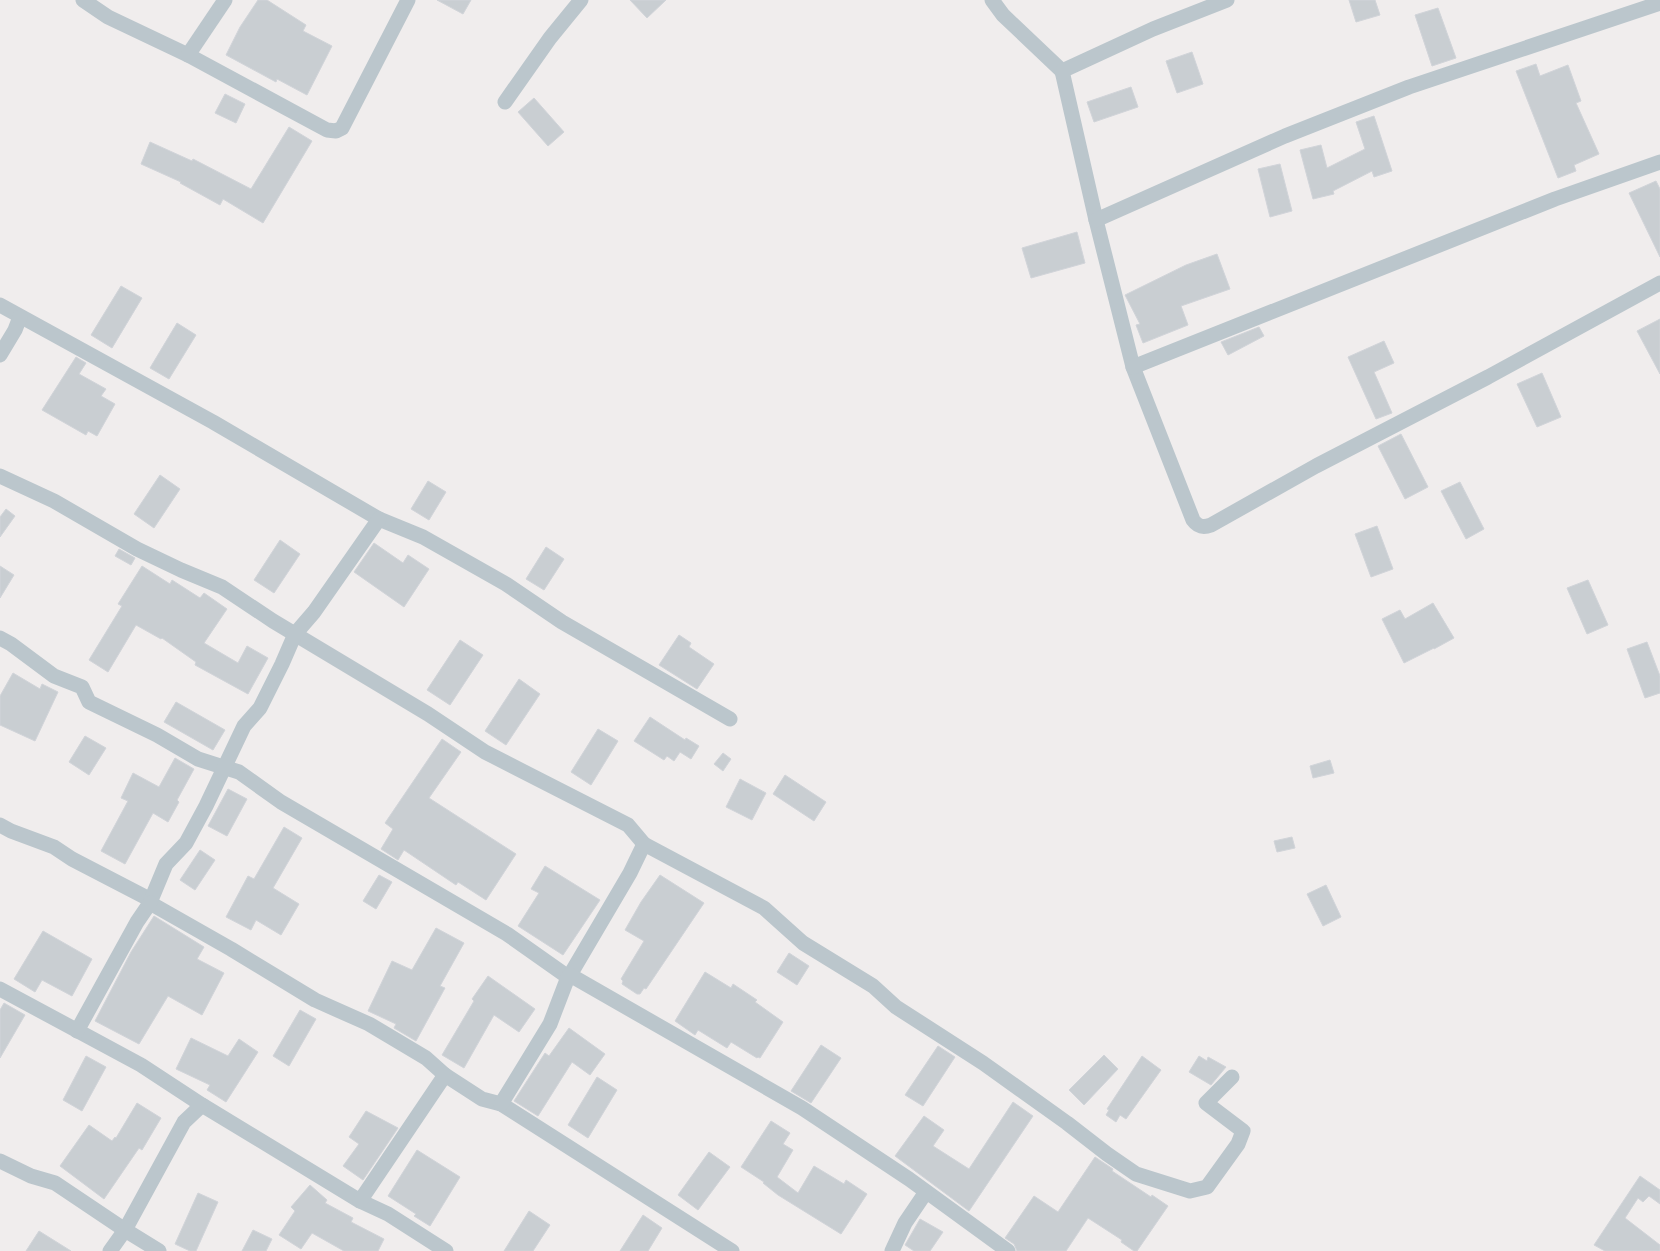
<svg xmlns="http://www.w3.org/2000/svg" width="1660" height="1251" font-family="'Noto Sans',sans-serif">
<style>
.building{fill:#c9ced2;stroke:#d1d4d9}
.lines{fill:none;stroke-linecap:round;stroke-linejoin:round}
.minor{stroke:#bbc6cc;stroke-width:15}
</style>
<rect width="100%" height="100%" fill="#f0eded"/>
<!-- building -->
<g class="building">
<path d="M258 0H267L306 25 303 31 332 46 307 95 277 79 276 82 226 55 240 27Z"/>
<path d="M437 0H471L463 14Z"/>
<path d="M630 0H666L647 18Z"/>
<path d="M1349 0H1375L1380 15 1356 22Z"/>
<path d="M1438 8 1456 58 1432 66 1415 15Z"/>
<path d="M1192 52 1203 84 1177 93 1166 61Z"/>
<path d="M1536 64 1540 76 1568 65 1581 101 1576 103 1599 154 1574 165 1576 171 1558 178 1516 71Z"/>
<path d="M1131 87 1138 107 1094 122 1087 102Z"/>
<path d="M225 94 245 104 236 123 215 113Z"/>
<path d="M534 98 564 132 548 146 518 112Z"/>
<path d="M1374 116 1392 171 1374 177 1372 171 1333 191 1334 194 1313 199 1300 150 1321 145 1327 168 1365 149 1356 122Z"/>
<path d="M289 127 312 141 263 223 223 199 220 205 180 183 181 182 141 164 150 142 192 161 193 159 251 189Z"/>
<path d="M1280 164 1292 211 1270 217 1258 169Z"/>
<path d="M1656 181 1660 189V257L1629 193Z"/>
<path d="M1077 232 1085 263 1031 278 1022 248Z"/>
<path d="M1217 254 1230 289 1181 306 1188 325 1143 343 1136 325 1140 324 1125 295 1186 265Z"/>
<path d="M121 286 142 298 112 348 91 335Z"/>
<path d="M1660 319V374L1637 331Z"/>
<path d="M177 323 196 335 169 379 150 368Z"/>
<path d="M1259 327 1264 336 1228 355 1221 342Z"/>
<path d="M1384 341 1394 363 1374 372 1392 413 1376 419 1348 357Z"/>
<path d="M76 357 86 363 79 374 106 389 101 396 115 404 97 436 88 431 86 435 42 410Z"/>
<path d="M1542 373 1561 417 1537 427 1517 384Z"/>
<path d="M1401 434 1428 487 1405 499 1378 446Z"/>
<path d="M160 475 180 489 154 528 134 514Z"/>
<path d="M428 481 446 492 429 520 411 509Z"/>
<path d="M1460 482 1484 529 1466 539 1441 491Z"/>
<path d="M6 509 15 516 0 537V517Z"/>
<path d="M1377 526 1393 569 1371 577 1355 534Z"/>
<path d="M280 540 300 554 274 593 254 580Z"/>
<path d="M374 543 403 563 408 555 429 569 404 607 354 572Z"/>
<path d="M546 547 564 559 544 590 526 579Z"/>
<path d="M119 549 135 558 131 565 115 556Z"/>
<path d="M0 566 14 575 0 598Z"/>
<path d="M142 566 170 584 172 580 200 598 204 593 227 609 204 643 238 663 247 646 268 658 248 694 195 665 196 662 162 638 161 639 136 625 108 672 89 660 122 606 118 604Z"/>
<path d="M1588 580 1608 625 1587 634 1567 588Z"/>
<path d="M1433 603 1454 638 1434 649V648L1404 663 1382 619 1400 610 1405 619Z"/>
<path d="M679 635 691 643 689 647 714 664 697 689 659 665Z"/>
<path d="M460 640 483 655 450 705 427 690Z"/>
<path d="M1647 642 1660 676V693L1645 698 1627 649Z"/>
<path d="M13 673 40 689 42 684 58 692 35 741 0 725V696Z"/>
<path d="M519 679 540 694 506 745 485 731Z"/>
<path d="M176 702 225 730 213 750 164 722Z"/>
<path d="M650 717 685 740 686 738 699 746 691 759 680 752 674 761 667 756 664 760 634 741Z"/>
<path d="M598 729 618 741 591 785 571 772Z"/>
<path d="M85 736 106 748 89 775 69 762Z"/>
<path d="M442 739 461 752 429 798 516 854 486 900 458 882 456 885 404 850 398 860 381 849 393 829 385 823Z"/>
<path d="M723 753 731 759 723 771 714 764Z"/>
<path d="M175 758 194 769 177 800 179 802 168 822 153 813 125 864 101 851 128 801 121 798 133 773 159 787Z"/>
<path d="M1330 760 1334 773 1313 778 1310 766Z"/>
<path d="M785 775 826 802 814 821 773 794Z"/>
<path d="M740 779 766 793 752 820 726 807Z"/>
<path d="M228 789 247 799 227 836 208 826Z"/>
<path d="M284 827 302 838 273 888 299 904 281 935 256 920 251 930 226 917 248 876 254 879Z"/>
<path d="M1292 837 1295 848 1277 852 1274 841Z"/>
<path d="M200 850 215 860 195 890 180 880Z"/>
<path d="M545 866 600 900 563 955 518 926 539 893 531 889Z"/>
<path d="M379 875 392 882 376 909 363 901Z"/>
<path d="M660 875 704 903 646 989 644 988 640 994H637L622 984 623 981 621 979 644 941 625 930 641 902Z"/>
<path d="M1326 885 1341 917 1323 926 1307 894Z"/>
<path d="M154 916 204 947 197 959 224 973 202 1015 168 996 139 1044 95 1021 131 952Z"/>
<path d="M436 928 464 943 440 986 445 988 416 1041 394 1028 396 1024 368 1011 392 961 412 970Z"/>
<path d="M43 931 92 959 72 996 42 980 35 992 14 979Z"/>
<path d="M789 953 809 966 797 985 777 972Z"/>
<path d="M705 972 731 988 733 984 757 1000 755 1002 783 1022 760 1058 758 1057 757 1058 731 1042 727 1048 698 1030 695 1035 675 1021Z"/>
<path d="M488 976 535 1009 519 1032 494 1015 464 1068 442 1055 474 1001 472 999Z"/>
<path d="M4 1003 25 1015 0 1058V1010Z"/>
<path d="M300 1010 316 1019 289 1066 273 1056Z"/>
<path d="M569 1028 605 1054 590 1075 572 1062 538 1116 514 1101 545 1053 549 1056Z"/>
<path d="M191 1038 228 1056 239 1039 258 1052 226 1102 207 1090 210 1085 176 1069Z"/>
<path d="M821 1045 841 1058 811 1103 791 1091Z"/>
<path d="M938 1046 955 1057 923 1106 905 1095Z"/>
<path d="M1104 1055 1118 1069 1084 1105 1069 1090Z"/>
<path d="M86 1056 106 1067 82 1111 63 1100Z"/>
<path d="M1142 1056 1161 1070 1126 1119 1120 1115 1116 1122 1106 1115 1109 1110 1107 1109Z"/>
<path d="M1199 1056 1207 1061 1208 1057 1226 1067 1211 1085 1189 1072Z"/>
<path d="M597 1077 617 1090 588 1138 568 1125Z"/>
<path d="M1013 1102 1033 1116 969 1211 895 1156 924 1116 944 1130 933 1146 969 1169Z"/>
<path d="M137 1103 161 1118 142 1150 139 1148 104 1199 60 1166 89 1125 112 1141 115 1137 116 1138Z"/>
<path d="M366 1111 398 1128 363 1180 343 1166 359 1144 349 1137Z"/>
<path d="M771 1121 790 1133 783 1144 793 1150 777 1177 798 1193 814 1166 844 1184 846 1180 867 1194 841 1234 778 1195 763 1183 764 1182 741 1167Z"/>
<path d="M417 1150 460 1177 430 1226 414 1216 416 1214 388 1196Z"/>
<path d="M709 1152 730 1167 698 1210 678 1195Z"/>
<path d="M1095 1157 1113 1169 1112 1171 1151 1197 1152 1195 1168 1206 1137 1251H1134L1121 1242 1122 1240 1088 1218 1066 1251H1017L1014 1244 1005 1238 1034 1196 1058 1212Z"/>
<path d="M1640 1176 1660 1190V1204L1649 1196 1643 1202 1638 1198 1625 1218 1660 1245V1251H1605L1594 1245Z"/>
<path d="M310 1185 327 1200 325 1203 353 1218 351 1222 384 1239 378 1251H344L312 1233 301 1249 279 1235 295 1211 291 1207Z"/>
<path d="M198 1193 218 1202 196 1251H190L175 1244Z"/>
<path d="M529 1211 550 1225 533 1251H504Z"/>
<path d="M643 1215 662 1228 648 1251H620Z"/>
<path d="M920 1219 943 1232 930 1251H914L905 1245Z"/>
<path d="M253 1230 272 1239 266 1251H242Z"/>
<path d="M39 1231 71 1251H26Z"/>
</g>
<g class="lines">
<!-- minor -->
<g class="minor">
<path d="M83 0 108 17 188 55 327 130 336 131 342 128 408 0"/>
<path d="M992 0 1003 15 1062 71"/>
<path d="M1227 0 1153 29 1062 71 1096 220 1133 367 1193 520C1198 527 1203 528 1211 525L1316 466 1488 377 1660 283"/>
<path d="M188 55 225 0"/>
<path d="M505 102 550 38 581 0"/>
<path d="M1096 220 1285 136 1409 87 1660 3"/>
<path d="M0 305 213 422 379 519 423 537 506 584 562 622 730 719"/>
<path d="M0 355 15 330 20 317"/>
<path d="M1133 367 1555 199 1660 162"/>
<path d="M0 476 54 501 137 549 181 570 222 587 273 621 428 714 485 752 628 825 644 844"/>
<path d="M0 638 11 644 54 676 82 687 89 702 157 735 198 759 239 772 281 802 507 934 568 977"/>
<path d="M0 825 11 831 54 847 72 859 151 900 150 903 231 949 315 1000 369 1024 426 1058 445 1075 482 1099 501 1104 732 1251"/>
<path d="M151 900 166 864 186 843 206 806 244 726 260 708 282 664 295 634 314 612 379 519"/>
<path d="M570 975 630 873 644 844 764 908 803 943 873 986 896 1007 983 1063 1067 1123 1107 1154 1136 1174 1190 1191 1207 1187 1238 1144 1243 1131 1206 1103 1232 1077"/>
<path d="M0 989 141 1065 202 1105 360 1201 388 1214 446 1251"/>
<path d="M77 1031 137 922 150 903"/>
<path d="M501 1104 550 1024 568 977 570 975 802 1108 909 1179 1008 1251"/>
<path d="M0 1161 31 1176 55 1183 125 1230 159 1251"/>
<path d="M360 1201 445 1075"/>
<path d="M110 1251 125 1230 184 1122 202 1105"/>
<path d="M892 1251 905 1223 926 1192"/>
</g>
</g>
</svg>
